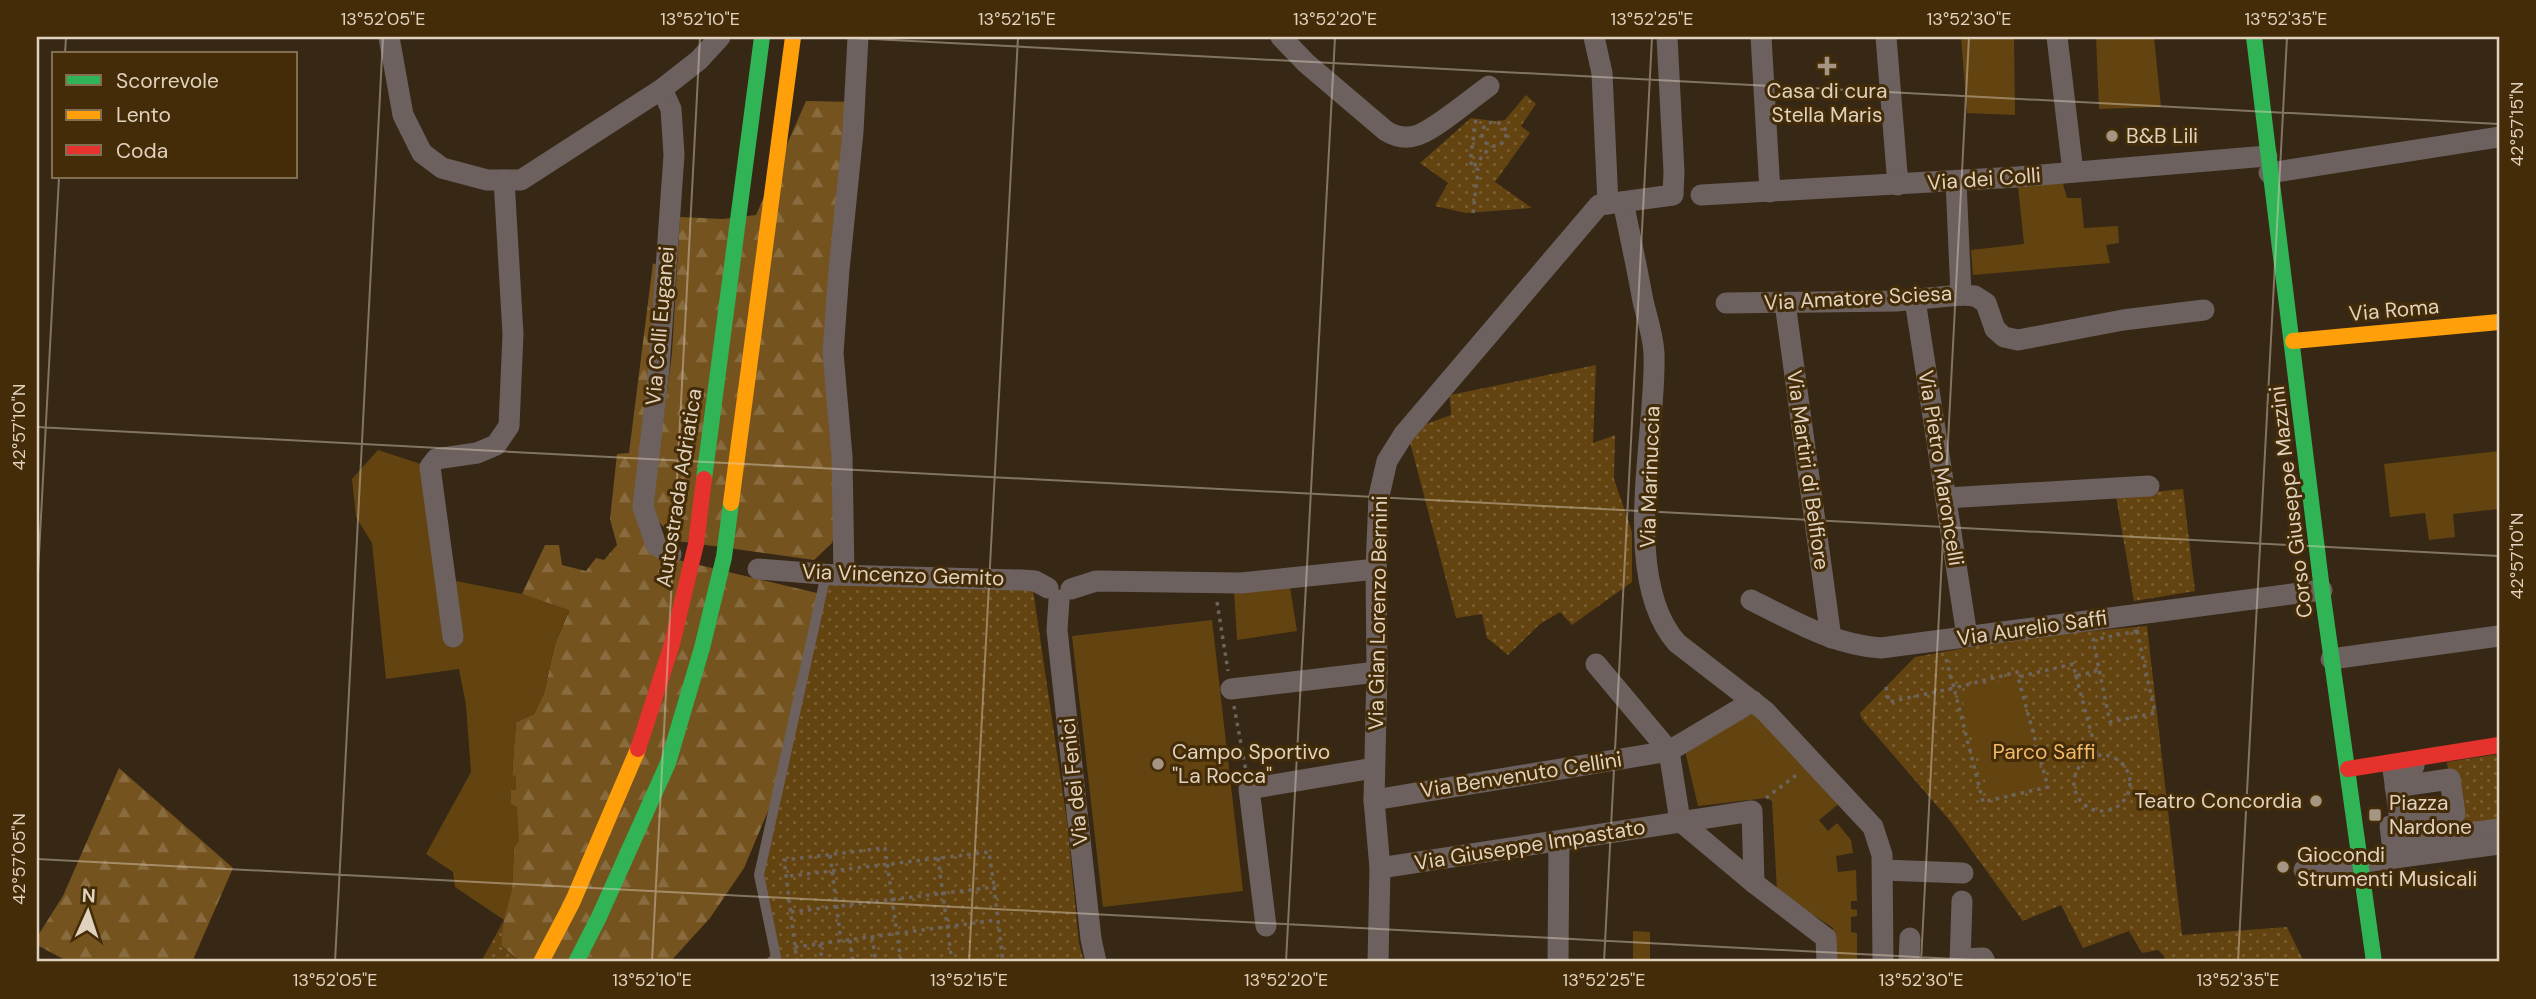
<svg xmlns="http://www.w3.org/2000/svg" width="2536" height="999" font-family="'DM Sans',sans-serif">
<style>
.grass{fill:url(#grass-dots)}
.forest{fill:url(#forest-firs)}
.garden{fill:#634411}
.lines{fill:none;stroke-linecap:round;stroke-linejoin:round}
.path{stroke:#6d645e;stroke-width:3.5;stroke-dasharray:3.5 5;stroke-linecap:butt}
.lane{stroke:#6c615f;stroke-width:10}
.street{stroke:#6c615f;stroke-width:21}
.fast{stroke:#30b455;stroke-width:16}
.slow{stroke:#ff9f0a;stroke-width:16}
.jam{stroke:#e5322d;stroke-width:16}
.ticks{fill:none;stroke:#e1d2bf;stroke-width:2;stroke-opacity:0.45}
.poi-dot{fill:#a59684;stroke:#432c07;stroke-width:2.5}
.labels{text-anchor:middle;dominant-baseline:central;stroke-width:6;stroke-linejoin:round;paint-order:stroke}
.poi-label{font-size:21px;fill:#e1d2bf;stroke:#432c07;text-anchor:start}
.street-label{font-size:21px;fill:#e1d2bf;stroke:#432c07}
.park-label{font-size:21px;fill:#f2b969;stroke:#432c07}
.neatline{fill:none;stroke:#e1d2bf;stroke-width:2.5}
.ticks-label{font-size:18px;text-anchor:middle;fill:#e1d2bf}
</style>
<defs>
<pattern id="grass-dots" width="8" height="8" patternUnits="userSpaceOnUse" patternTransform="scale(1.75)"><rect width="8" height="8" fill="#634411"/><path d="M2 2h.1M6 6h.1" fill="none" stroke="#795e32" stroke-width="1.8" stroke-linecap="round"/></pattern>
<pattern id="forest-firs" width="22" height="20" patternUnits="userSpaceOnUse" patternTransform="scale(1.75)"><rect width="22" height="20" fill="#75531f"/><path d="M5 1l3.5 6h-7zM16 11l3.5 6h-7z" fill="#886b3e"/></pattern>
</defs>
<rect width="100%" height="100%" fill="#362815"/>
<!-- grass -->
<g class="grass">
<path d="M1526 95 1536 104 1521 126 1530 133 1495 182 1532 208 1466 213 1435 206 1448 183 1420 163 1471 118 1494 121 1505 120Z"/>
<path d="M1596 365 1593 443 1615 435 1614 479 1632 532V582L1572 625 1560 612 1540 624 1508 655 1487 638 1482 614 1456 618 1410 442 1426 424 1451 415 1450 395Z"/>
<path d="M2183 489 2195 591 2134 601 2116 496Z"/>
<path d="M824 582 1033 590 1067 821 1079 943 1084 962H771L759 875Z"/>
<path d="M2147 626 2182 935 2287 927 2304 962H2166L2164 956 2158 950 2142 953 2129 931 2083 948 2061 905 2023 921 1951 822 1862 719 1860 713 1915 657 2026 637Z"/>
<path d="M2499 754V829L2458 834 2447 762Z"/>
<path d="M504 920 501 945 518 960 517 962H481Z"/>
</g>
<!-- forest -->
<g class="forest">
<path d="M806 101 855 102 839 270 844 501 832 543 814 560 677 541 658 521 652 503 672 353 680 217 723 219 756 215Z"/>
<path d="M653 263 665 270 639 517 670 558 821 594 779 785 744 868 710 918 670 962H521L501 945 505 910 512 889 514 848 510 804 511 790H515L516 776H512L516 722 534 714 544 693 555 644 569 611 522 594 545 545H559L562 565 586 571 596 558 604 560 617 545 610 519 617 454 629 453Z"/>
<path d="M119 768 233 868 192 962H69L37 945V937L63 896Z"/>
</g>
<!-- garden -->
<g class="garden">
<path d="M1961 37H2014L2015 115 1967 113Z"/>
<path d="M2096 37H2154L2161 107 2099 109Z"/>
<path d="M2060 173 2067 198H2081L2084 228 2118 226 2119 243 2106 245 2110 263 1973 275 1971 250 2024 244 2017 177Z"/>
<path d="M378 450 430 467 446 579 522 594 569 610 555 644 544 693 534 714 516 722 512 775 516 776V790H511L510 803 517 807 519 841 514 848 512 890 504 920 455 887 453 872 426 854 471 772 466 705 459 669 386 679 372 543 356 517 352 479Z"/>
<path d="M2499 451V509L2453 514 2455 537 2429 540 2425 513 2390 517 2384 464Z"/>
<path d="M1290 587 1297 631 1237 640 1234 591Z"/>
<path d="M1212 620 1243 891 1103 907 1072 636Z"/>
<path d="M2016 677 2044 786 1990 798 1960 692Z"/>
<path d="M1756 707 1841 802 1819 820 1828 831 1837 823 1851 840 1853 853 1836 856 1838 872 1856 870 1857 901H1851V909L1857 910V916L1851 917V932L1857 933V962H1833V928L1777 891 1772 801 1766 798 1698 806 1685 751Z"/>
<path d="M1633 931 1650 932V962H1633Z"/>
</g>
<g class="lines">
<!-- path -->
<g class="path">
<circle cx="1494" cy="134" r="12"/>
<path d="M1474 166 1491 146"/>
<path d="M1473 213 1478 170 1470 162 1476 119"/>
<path d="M1217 602 1228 671"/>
<path d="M2137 631 2155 713 2110 722 2093 640Z"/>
<path d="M1946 659 1954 688 2017 672 2018 677"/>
<path d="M2076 676 2097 755"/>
<path d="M1886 687 1889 702 1954 688 1983 802 2048 787 2018 677 2073 664 2076 676 2100 670"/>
<path d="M1234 706 1246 771"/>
<circle cx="2102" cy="783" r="28"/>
<path d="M1766 798 1799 773"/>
<path d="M830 855 841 941"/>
<path d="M938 858 952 962"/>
<path d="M790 876 989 852 994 886"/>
<path d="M791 912 994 887 1003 962"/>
<path d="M872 937 876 962"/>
<path d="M850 940 853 962"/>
<path d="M820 944 822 962"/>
<path d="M795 947 997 920"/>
<path d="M797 962 784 860 885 848 901 962"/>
</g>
<!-- lane -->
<path class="lane" d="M771 962 776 957 759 875 826 574"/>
<!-- street -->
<g class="street">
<path d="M389 37 403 115 422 153 442 168 487 180H521L662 89 671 109 674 155 659 368 643 507 656 545 671 554"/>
<path d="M1281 37 1306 63 1386 131C1396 137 1407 139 1418 135 1437 128 1472 98 1489 86"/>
<path d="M1594 37 1602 73 1608 204"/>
<path d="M1761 37 1770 192"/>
<path d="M1886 37 1898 185"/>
<path d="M2057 37 2073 172"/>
<path d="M662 89 699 60 720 37"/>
<path d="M2269 173 2499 137"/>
<path d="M1956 181 1961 295"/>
<path d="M1701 195 2017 177 2267 156"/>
<path d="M1623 202C1630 235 1637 268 1643 301 1647 318 1653 335 1654 353 1657 433 1619 578 1677 643L1765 711 1873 827 1882 855 1883 962"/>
<path d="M1915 300 1967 636"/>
<path d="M1726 303 1896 301 1961 295 1975 296 1986 303 1995 329 2004 337 2018 340 2123 320 2204 310"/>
<path d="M1785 303 1831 638"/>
<path d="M1946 498 2149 486"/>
<path d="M758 569 835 575 1022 580 1035 581 1048 588"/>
<path d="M844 575 842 456 833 353 839 270 853 132 858 37"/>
<path d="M1071 589 1096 581 1241 583 1376 569"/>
<path d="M1059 600 1057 630 1091 939 1096 962"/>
<path d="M1751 600C1792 620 1833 645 1881 648L2322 590"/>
<path d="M453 637 430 467 436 459 477 453 496 445 509 426 513 334 504 180"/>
<path d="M2331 659 2499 636"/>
<path d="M1596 664 1669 751 1680 821 1754 883 1826 938 1827 962"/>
<path d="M1231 689 1377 672"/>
<path d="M2414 766 2393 769 2403 842 2499 829"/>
<path d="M2395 787 2450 779 2455 814 2400 821"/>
<path d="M1374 800 1669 751 1753 701"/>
<path d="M2390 826 2394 858 2499 844"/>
<path d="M1380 868 1752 811 1754 883"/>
<path d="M1883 870 1963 873"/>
<path d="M2304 870 2394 858"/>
<path d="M1266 926 1249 789 1374 768"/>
<path d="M1960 959 1983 958 1985 962"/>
<path d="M1378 962 1380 868 1374 800 1377 672 1376 569 1379 496 1387 461 1404 434 1599 205 1673 195 1674 172 1667 37"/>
<path d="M1558 962 1559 841"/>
<path d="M1909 962 1910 938"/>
<path d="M1960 962 1962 901"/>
</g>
<!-- fast -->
<g class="fast">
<path d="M2254 37 2322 590 2374 962"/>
<path d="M704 479 762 37"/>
<path d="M576 962 599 917 668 763 702 648 724 557 731 503"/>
</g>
<!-- slow -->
<g class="slow">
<path d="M2293 341 2499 322"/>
<path d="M731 503 793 37"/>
<path d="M541 962 572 903 638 749"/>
</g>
<!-- jam -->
<g class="jam">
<path d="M638 749 672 644 696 544 704 479"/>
<path d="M2348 769 2499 745"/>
</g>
</g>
<!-- ticks -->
<path class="ticks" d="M834 37 2499 124M65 54 66 37M37 427 2499 556M37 592 59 177M37 859 2012 962M335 962 383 37M652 962 700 37M969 962 1018 37M1286 962 1335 37M1604 962 1652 37M1921 962 1969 37M2238 962 2287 37"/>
<!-- markers -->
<g class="poi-dot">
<path d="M1823.5 55.5h7v7h7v7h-7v7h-7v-7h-7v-7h7z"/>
<circle cx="2112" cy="136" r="7"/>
<circle cx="1158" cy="764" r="7"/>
<circle cx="2316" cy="801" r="7"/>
<rect x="2368" y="808" width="14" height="14" rx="3.5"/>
<circle cx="2283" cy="867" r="7"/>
</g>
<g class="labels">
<!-- poi labels -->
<g class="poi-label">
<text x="1827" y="91" text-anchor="middle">Casa di cura<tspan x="1827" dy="24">Stella Maris</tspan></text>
<text x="2126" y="136">B&amp;B Lili</text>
<text x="1172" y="752">Campo Sportivo<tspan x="1172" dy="24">"La Rocca"</tspan></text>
<text x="2302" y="801" text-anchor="end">Teatro Concordia</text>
<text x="2389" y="803">Piazza<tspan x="2389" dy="24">Nardone</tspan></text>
<text x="2297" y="855">Giocondi<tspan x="2297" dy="24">Strumenti Musicali</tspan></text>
</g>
<!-- street labels -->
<g class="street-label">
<text transform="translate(1984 179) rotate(-4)">Via dei Colli</text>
<text transform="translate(1858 298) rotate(-3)">Via Amatore Sciesa</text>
<text transform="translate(2394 310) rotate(-5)">Via Roma</text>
<text transform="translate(660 326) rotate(-85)">Via Colli Euganei</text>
<text transform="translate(1941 468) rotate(81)">Via Pietro Maroncelli</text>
<text transform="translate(1808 470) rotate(82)">Via Martiri di Belfiore</text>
<text transform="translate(1650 477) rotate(-88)">Via Marinuccia</text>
<text transform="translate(679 488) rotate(-81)">Autostrada Adriatica</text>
<text transform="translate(2291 502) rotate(-97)">Corso Giuseppe Mazzini</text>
<text transform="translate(903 575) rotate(2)">Via Vincenzo Gemito</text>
<text transform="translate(1378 613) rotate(-89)">Via Gian Lorenzo Bernini</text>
<text transform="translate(2032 628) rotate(-8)">Via Aurelio Saffi</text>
<text transform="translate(1521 775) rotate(-9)">Via Benvenuto Cellini</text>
<text transform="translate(1074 782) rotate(-96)">Via dei Fenici</text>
<text transform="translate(1530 845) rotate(-9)">Via Giuseppe Impastato</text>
</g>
<!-- park labels -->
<g class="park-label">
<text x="2044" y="752">Parco Saffi</text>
</g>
</g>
<!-- border -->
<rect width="2536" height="999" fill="none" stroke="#432c07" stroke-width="77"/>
<!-- legend -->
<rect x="52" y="52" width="245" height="126" fill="#432c07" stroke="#826e51" stroke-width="2"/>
<rect x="66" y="75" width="35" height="10" fill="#30b455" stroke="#826e51" stroke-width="2"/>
<text x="116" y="88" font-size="21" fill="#e1d2bf">Scorrevole</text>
<rect x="66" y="110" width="35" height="10" fill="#ff9f0a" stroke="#826e51" stroke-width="2"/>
<text x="116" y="122" font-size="21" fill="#e1d2bf">Lento</text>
<rect x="66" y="145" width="35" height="10" fill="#e5322d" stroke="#826e51" stroke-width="2"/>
<text x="116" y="158" font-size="21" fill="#e1d2bf">Coda</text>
<!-- north arrow -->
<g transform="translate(88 912) rotate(3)" stroke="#432c07" stroke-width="5" paint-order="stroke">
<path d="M0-5L12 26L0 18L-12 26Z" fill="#e1d2bf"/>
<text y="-10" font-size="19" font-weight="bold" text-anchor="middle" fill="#e1d2bf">N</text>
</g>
<rect x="38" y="38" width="2460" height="922" class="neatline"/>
<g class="ticks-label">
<text x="383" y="25">13°52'05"E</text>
<text x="700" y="25">13°52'10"E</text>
<text x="1017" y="25">13°52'15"E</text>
<text x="1335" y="25">13°52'20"E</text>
<text x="1652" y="25">13°52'25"E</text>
<text x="1969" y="25">13°52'30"E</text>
<text x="2286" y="25">13°52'35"E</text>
<text transform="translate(2517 124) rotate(-90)" y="6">42°57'15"N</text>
<text transform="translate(19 427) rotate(-90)" y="6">42°57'10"N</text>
<text transform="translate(2517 556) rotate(-90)" y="6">42°57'10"N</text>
<text transform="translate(19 859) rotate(-90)" y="6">42°57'05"N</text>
<text x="335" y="986">13°52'05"E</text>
<text x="652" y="986">13°52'10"E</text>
<text x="969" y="986">13°52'15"E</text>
<text x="1286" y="986">13°52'20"E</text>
<text x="1604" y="986">13°52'25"E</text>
<text x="1921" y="986">13°52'30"E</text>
<text x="2238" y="986">13°52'35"E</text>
</g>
</svg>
